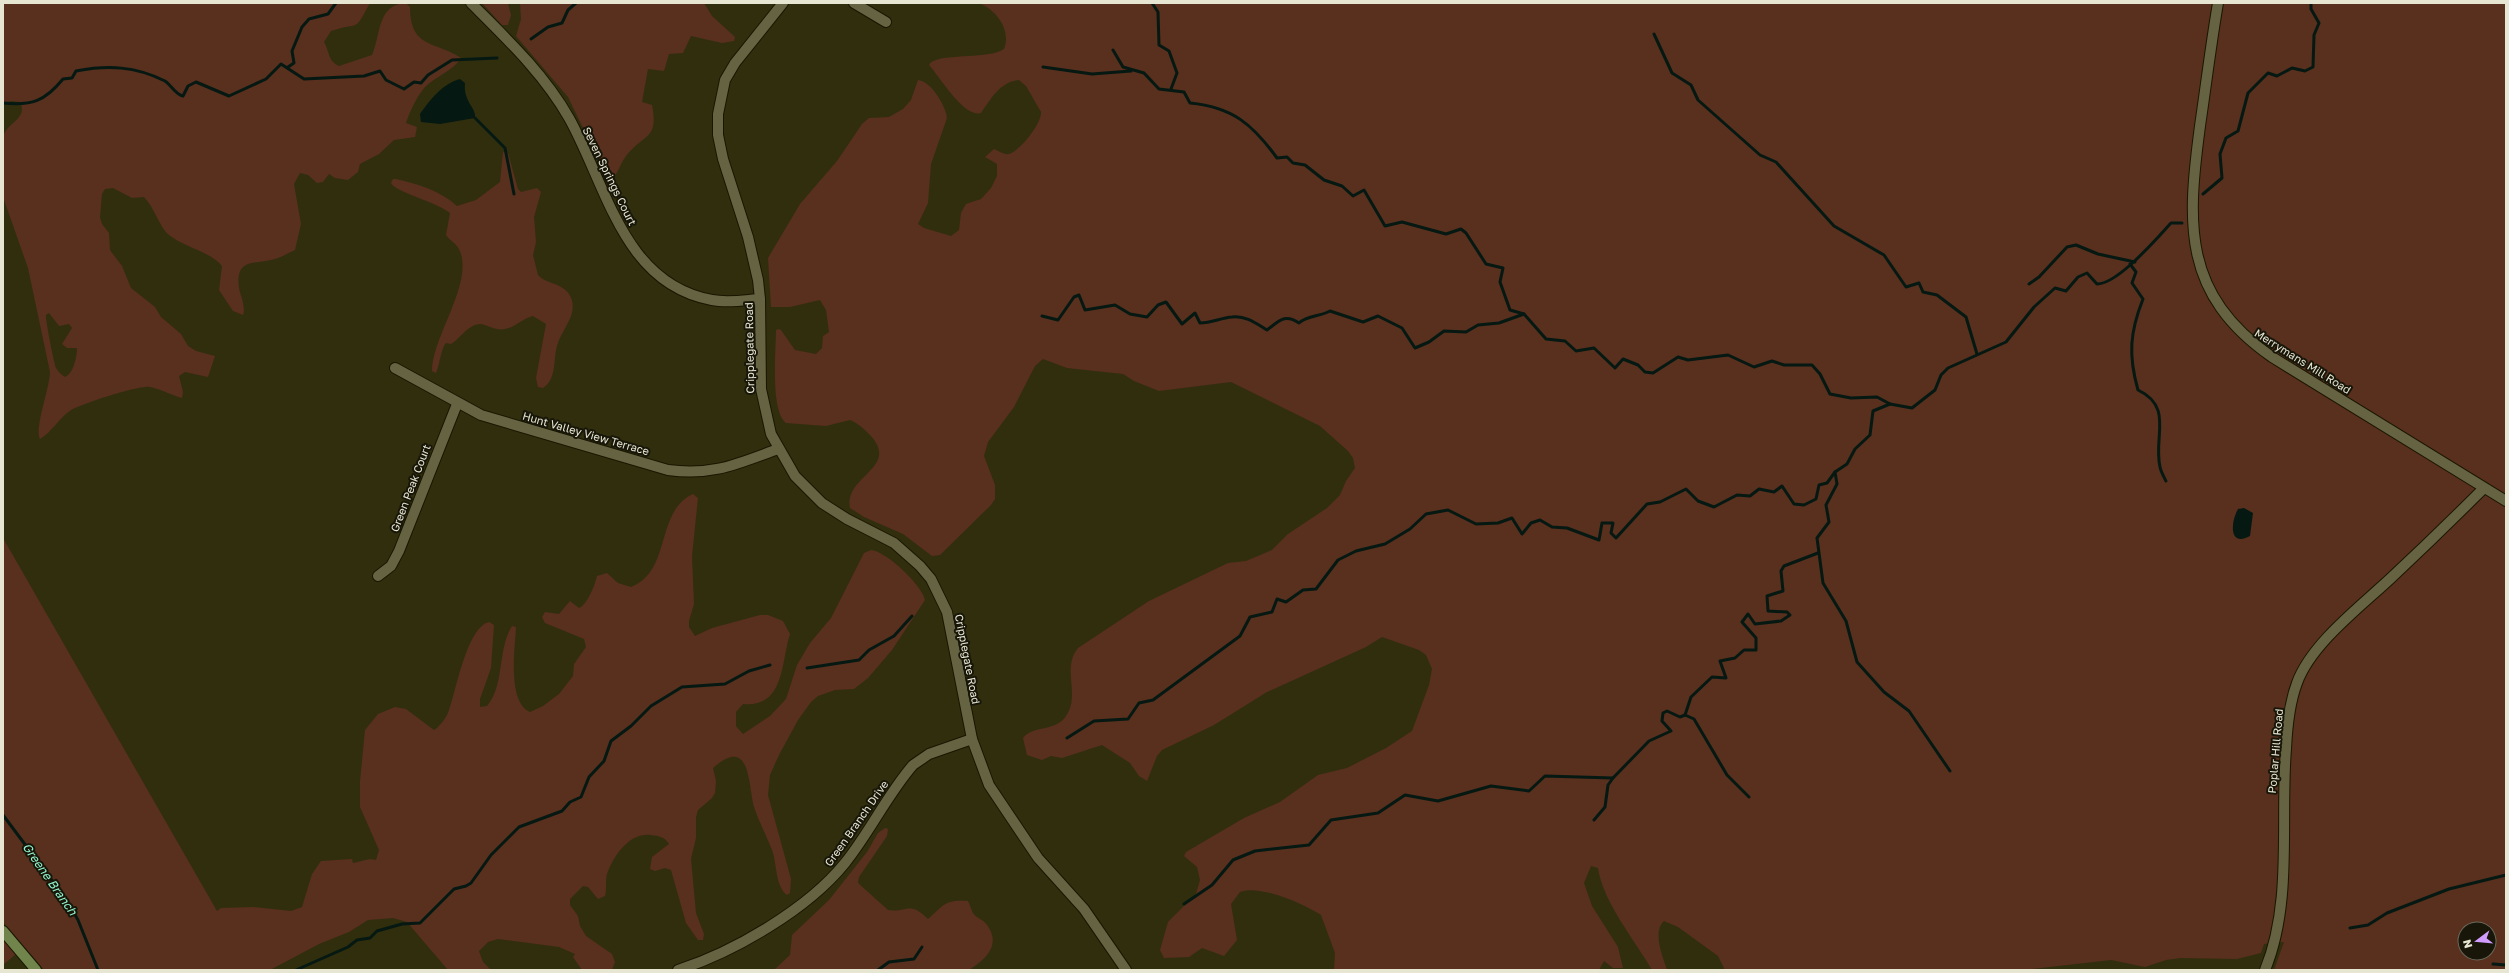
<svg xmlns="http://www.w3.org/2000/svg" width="2509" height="973" font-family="'Golos Text',sans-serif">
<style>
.green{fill:#592f1e;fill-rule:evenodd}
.water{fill:#051912}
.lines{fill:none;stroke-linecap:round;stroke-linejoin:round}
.stream{stroke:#051912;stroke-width:3}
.minor-casing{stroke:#191600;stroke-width:12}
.tertiary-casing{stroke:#191600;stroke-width:12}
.secondary-casing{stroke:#191600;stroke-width:12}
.minor{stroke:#656341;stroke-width:10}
.tertiary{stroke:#656341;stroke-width:10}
.secondary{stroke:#70844c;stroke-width:10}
.labels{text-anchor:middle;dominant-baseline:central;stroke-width:4;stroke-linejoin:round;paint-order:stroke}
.street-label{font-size:11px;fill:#e7e6d3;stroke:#171609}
.water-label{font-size:12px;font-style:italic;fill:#92f6d0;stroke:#171609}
</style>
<rect width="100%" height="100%" fill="#312e0e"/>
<!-- green -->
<g class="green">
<path d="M3 3H370C353 34 361 21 331 31L324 42C330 53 328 61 339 66L372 55C381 35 377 4 406 3L410 7C410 49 436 41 461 58 453 71 436 76 425 87 417 96 410 111 406 123L417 127 415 137 394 140 379 154 360 164 358 172 348 180 335 178 329 174 323 182 317 183 308 175 300 173 294 184 301 224 295 250C288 253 282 257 275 259 255 265 235 257 239 288 241 297 246 308 243 315L233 311 219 290 222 266C211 252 184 247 169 235 159 227 155 208 144 197L132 198 113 188 105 189 102 194 100 217 102 224 109 233 110 250 122 266 131 288 155 307 161 317 181 334 188 346 196 351 215 356 208 377 185 372 179 376 183 392 182 398C171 395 161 389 150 387 139 385 82 404 71 410 59 418 52 432 40 439 34 429 50 387 50 372L28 268 3 197 4 134C9 122 28 118 20 102L12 101 3 103ZM49 313 59 326 69 324 72 328 62 344 67 348H77C77 356 74 373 65 377 62 375 58 372 56 368 54 363 45 318 46 315Z"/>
<path d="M482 3H508L511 15 508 25H502Z"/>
<path d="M520 3H704L712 16 735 37 734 41 722 43 691 36 683 53 669 54 664 71 648 69 642 102 652 105C659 140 644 133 626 156 621 162 619 171 614 177L606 169 598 152 585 132 568 97 516 36 521 19Z"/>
<path d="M978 3H2506V970H2274L2284 942 2264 944 2261 953 2237 959 2181 958 2166 960 2145 967 2111 960 2022 970H1725L1718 956 1678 927 1664 921C1652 932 1663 957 1667 970H1652C1634 939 1603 902 1598 868L1591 866 1584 883 1592 906 1618 947 1623 968H1613L1604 961 1599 970H1334L1335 953 1321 915C1304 904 1259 884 1240 892L1231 904 1237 940 1224 956 1202 948 1189 957 1164 958 1160 950 1168 922 1196 894 1200 880 1197 867 1184 856 1186 852 1244 818 1280 802 1318 775 1347 768 1386 748 1412 731 1429 685 1432 669 1426 655 1419 650 1382 637 1366 647 1267 692 1214 725 1162 750 1157 756 1147 781 1139 776 1130 763 1102 745 1062 758 1051 756 1042 760 1027 755 1023 738C1033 725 1056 732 1066 716 1081 694 1061 669 1078 648L1149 601 1228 563 1246 561 1272 550 1288 534 1327 508 1340 495 1346 481 1355 468 1353 458 1348 451 1320 426 1231 382 1159 391 1134 381 1123 374 1067 368 1043 359 1035 366 1014 407 988 442 984 456 995 485V499L991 505 940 555 932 556 903 534 864 517 850 508C843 476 901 468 870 435 865 430 858 423 850 420L826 426 786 423C770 410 776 350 776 330L779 329 781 330 795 350 816 354 822 348 823 336 829 332 826 310 820 300 790 307H771L768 258 800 204 837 161 862 124 869 118 889 117 903 109 911 100 918 80C931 81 946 106 947 118L931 164 928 203 918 224 924 228 951 236 959 230 961 213 966 204 981 199 991 188 997 176V164L985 157 994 149C999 151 1004 155 1009 154 1020 151 1042 123 1041 112L1026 86 1019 80C1000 82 991 99 981 113 964 118 940 77 929 65 935 52 990 60 1004 49 1012 30 995 8 978 3ZM2465 929H2489V953H2465Z"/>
<path d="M503 152 508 153 518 189 521 192 537 188 541 192 534 217 536 242 533 255 538 275C546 284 562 283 569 294 581 313 561 329 557 346 553 360 557 379 543 388L538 387 536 378 546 324 533 316C523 318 516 327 505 329 496 331 490 326 481 324 469 323 460 339 451 344L446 343C441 348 440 364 436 373L432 371C432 336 475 282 459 249 456 243 450 241 446 235L450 213C437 202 395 192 391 183L393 179H396C418 184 441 191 457 206L476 200 500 182Z"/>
<path d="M693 494 698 498 692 556 694 604 689 621V627L695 636 712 628 760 615H768L783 621 790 634C781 662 785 708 743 704L736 712V726L743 734 770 716 786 699 797 665 810 643 831 618 864 553 871 550C886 551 922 585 925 600L892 650 868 678 854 689 835 690 818 696 811 702 798 720 779 755 770 775 768 795 791 879 790 893 787 895C775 886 777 863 772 850 766 835 759 822 754 807 748 785 751 734 713 768L716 781 715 793 712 798 698 810 696 817V838L691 859 696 913 704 934 703 940H698L686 923 671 870 665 868 655 871 650 869 652 857 669 844C665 837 659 836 651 835 629 832 613 857 607 874 605 881 607 889 605 896L598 899 588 887 583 886 570 899V905L578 916 580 926 586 936 612 954 615 962 612 970H582L573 957 575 954 559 947 498 939 488 942 479 951 483 962 491 970H448L407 922 393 918 368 920 349 932 319 944 270 970H44L3 922V538L217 911 221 908 253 907 291 911 302 907 312 874 321 861 352 859 353 863 370 859 376 860 379 850 360 807V781L365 730 378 714 395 707 406 709 434 730 437 728C442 723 447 717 449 710 456 691 467 627 489 622L494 625 491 668 480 699V707L487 706C505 685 497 650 512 626L516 627C515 648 507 702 530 712L543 706 559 694 573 676 574 664 586 647 584 639 545 623 542 617 545 612 559 614 570 601 579 608C587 605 595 585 597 576L607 573 618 583 631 587C672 571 655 511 693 494Z"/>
<path d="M885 828 888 829 887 836 859 877 858 883 888 910C907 913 909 900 928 919 944 905 945 899 968 901 970 905 971 909 973 913 976 918 983 919 987 925 1002 945 985 960 969 970H774L790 955 792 935 829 900 867 852 878 833Z"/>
<path d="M3 938 16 954 3 965Z"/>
</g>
<!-- water -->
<g class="water">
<path d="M460 79 465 83C463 102 477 108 475 118L440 124 421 122 420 114C430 100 442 84 460 79Z"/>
<path d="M2244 508 2253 513 2250 536C2228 548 2231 521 2238 509Z"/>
</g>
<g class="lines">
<!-- stream -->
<g class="stream">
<path d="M1152 3 1158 12 1159 45 1169 51 1177 73 1171 89"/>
<path d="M1654 34 1672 73 1691 85 1698 100 1760 155 1776 162 1834 226 1884 255 1906 287 1919 283 1923 292 1937 295 1966 317 1977 354"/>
<path d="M531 39 548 27 562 23 568 10 576 3"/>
<path d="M1113 50 1123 67 1144 73 1159 89 1184 92 1190 103C1233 107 1253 125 1277 158L1287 157 1293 163 1305 165 1324 180 1342 186 1353 196 1364 190 1385 226 1402 222 1446 234 1461 229 1466 233 1486 264 1503 268 1500 282 1510 310 1524 314 1546 339 1565 341 1576 351 1594 348 1615 368 1623 359 1638 365 1645 372 1653 373 1678 357 1688 360 1728 355 1754 367 1772 361 1784 365H1812L1820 374 1830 394 1851 398 1877 397 1890 404"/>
<path d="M288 67 294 63 292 51 302 27 309 19 328 14 336 3"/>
<path d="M1043 67 1092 74 1131 71"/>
<path d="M3 103C32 106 45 101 63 79L72 78 76 71C108 65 135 66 165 81 171 85 176 95 183 96L188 86 196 82 229 96 266 79 281 64 304 79 364 76 380 71 386 80 404 89 414 82 421 83 428 75 452 60 497 58"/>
<path d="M475 118 505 148 514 194"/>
<path d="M2203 194 2222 178 2220 154 2226 138 2238 131 2248 93 2268 73 2277 76 2292 68 2305 71 2313 67 2314 35 2319 23 2311 9V3"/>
<path d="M2130 264 2136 272 2132 283 2143 299C2130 332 2128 355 2138 390 2174 407 2153 437 2160 467 2161 472 2164 477 2166 481"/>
<path d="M2029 284 2039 277 2067 247 2076 245 2098 254 2135 262"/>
<path d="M1042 316 1058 320 1074 297 1079 295 1085 310 1115 305 1130 314 1147 317 1158 305 1166 302 1182 324 1195 313 1200 323C1212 323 1220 318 1232 317 1245 315 1257 324 1267 330 1279 321 1285 313 1299 323 1308 315 1319 317 1330 311L1363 322 1378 316 1402 328 1415 348 1429 342 1444 331 1466 332 1478 325 1499 323 1524 314"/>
<path d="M1835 472 1837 484 1826 505 1829 522 1817 538 1823 583 1846 621 1857 662 1884 692 1909 711 1950 771"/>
<path d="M807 668 859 660 869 650 894 636 912 616"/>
<path d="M1685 715 1691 697 1712 677 1726 678 1720 661 1735 658 1744 650H1756V638L1742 622 1748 614 1755 624 1781 621 1790 615 1787 612 1768 611 1767 596 1783 591 1781 571 1784 566 1818 553"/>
<path d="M1685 715 1694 719 1727 775 1749 797"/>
<path d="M1067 738 1094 721 1128 719 1139 703 1153 700 1240 636 1250 617 1272 612 1277 599 1286 602 1303 590 1316 589 1338 560 1356 551 1385 544 1410 529 1426 514 1448 510 1476 524 1498 523 1512 518 1522 534 1531 523 1540 520 1552 527 1567 528 1599 540 1602 523H1613L1611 533 1616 538 1647 504 1660 502 1686 489 1698 501 1714 507 1737 495 1750 496 1759 489 1774 492 1782 486 1794 504 1804 505 1816 499 1819 485 1827 483 1835 472 1847 464 1855 449 1870 435 1873 411 1890 404 1912 408 1935 390 1941 375 1948 368 2006 342 2034 307 2055 288 2066 291 2078 277 2087 273 2097 284C2118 284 2157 238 2171 223H2182"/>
<path d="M3 815 68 902 78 920 98 970"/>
<path d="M1594 820 1605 807 1608 785 1613 778 1649 741 1671 731 1662 721 1663 713 1667 711 1680 717 1685 715"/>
<path d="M1184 904 1212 885 1233 860 1255 851 1309 845 1331 820 1378 813 1405 795 1438 801 1491 786 1529 791 1545 776 1613 778"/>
<path d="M2350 928 2368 925 2387 913 2449 889 2506 875"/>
<path d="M2493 964 2506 965"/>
<path d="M296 970 348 947 357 940 370 938 377 931 402 924 420 923 454 889 466 886 471 883 491 855 519 827 562 811 570 802 581 797 589 777 604 761 611 741 631 726 651 706 682 687 725 684 749 671 770 665"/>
<path d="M878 970 889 962 914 959 922 947"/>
</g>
<!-- minor casing -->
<g class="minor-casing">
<g id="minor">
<path d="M471 3C507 39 544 74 569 118 607 186 623 284 712 300 728 303 745 300 760 299"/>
<path d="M783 3 735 63 725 80 718 114V135L723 159 748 237 758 280 760 299 761 389 771 434 795 476 822 503 847 519 894 543 920 566 931 579 947 612 972 739 989 785 1038 858 1084 909 1126 970"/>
<path d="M854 3 886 22"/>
<path d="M395 368 481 415 668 470C713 476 737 464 778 449"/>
<path d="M378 576 391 566 399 551 457 404"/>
<path d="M678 970C734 952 808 909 845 863 870 832 887 795 913 765L929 754 972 739"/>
</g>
</g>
<!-- tertiary casing -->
<g class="tertiary-casing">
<g id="tertiary">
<path d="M2218 3C2211 44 2206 85 2200 126 2187 224 2182 294 2272 357L2506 501"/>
<path d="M2265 970C2293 902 2280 821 2286 749 2287 727 2289 704 2297 683 2311 644 2360 607 2391 578 2422 549 2453 519 2484 488"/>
</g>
</g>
<!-- secondary casing -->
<g class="secondary-casing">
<path id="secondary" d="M3 931 36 970"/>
</g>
<!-- minor -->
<use href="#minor" class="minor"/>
<!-- tertiary -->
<use href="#tertiary" class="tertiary"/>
<!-- secondary -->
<use href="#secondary" class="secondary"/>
</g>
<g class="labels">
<!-- street labels -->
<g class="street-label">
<text transform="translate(610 176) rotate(64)">Seven Springs Court</text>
<text transform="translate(749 348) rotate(-91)">Cripplegate Road</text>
<text transform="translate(2303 361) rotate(32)">Merrymans Mill Road</text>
<text transform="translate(586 433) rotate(16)">Hunt Valley View Terrace</text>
<text transform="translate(410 488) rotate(-69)">Green Peak Court</text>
<text transform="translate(968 659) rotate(79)">Cripplegate Road</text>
<text transform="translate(2275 751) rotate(-85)">Poplar Hill Road</text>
<text transform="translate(856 823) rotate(-55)">Green Branch Drive</text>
</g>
<!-- water labels -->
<g class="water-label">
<text transform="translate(50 879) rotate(55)">Greene Branch</text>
</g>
</g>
<!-- border -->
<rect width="2509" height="973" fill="none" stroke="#e7e6d3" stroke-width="8"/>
<!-- north arrow -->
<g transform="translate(2477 941) rotate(254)"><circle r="19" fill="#171609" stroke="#6a695a"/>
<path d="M0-3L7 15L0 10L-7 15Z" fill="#d09dfe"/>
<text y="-6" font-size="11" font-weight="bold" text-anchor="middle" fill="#e7e6d3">N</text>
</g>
</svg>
